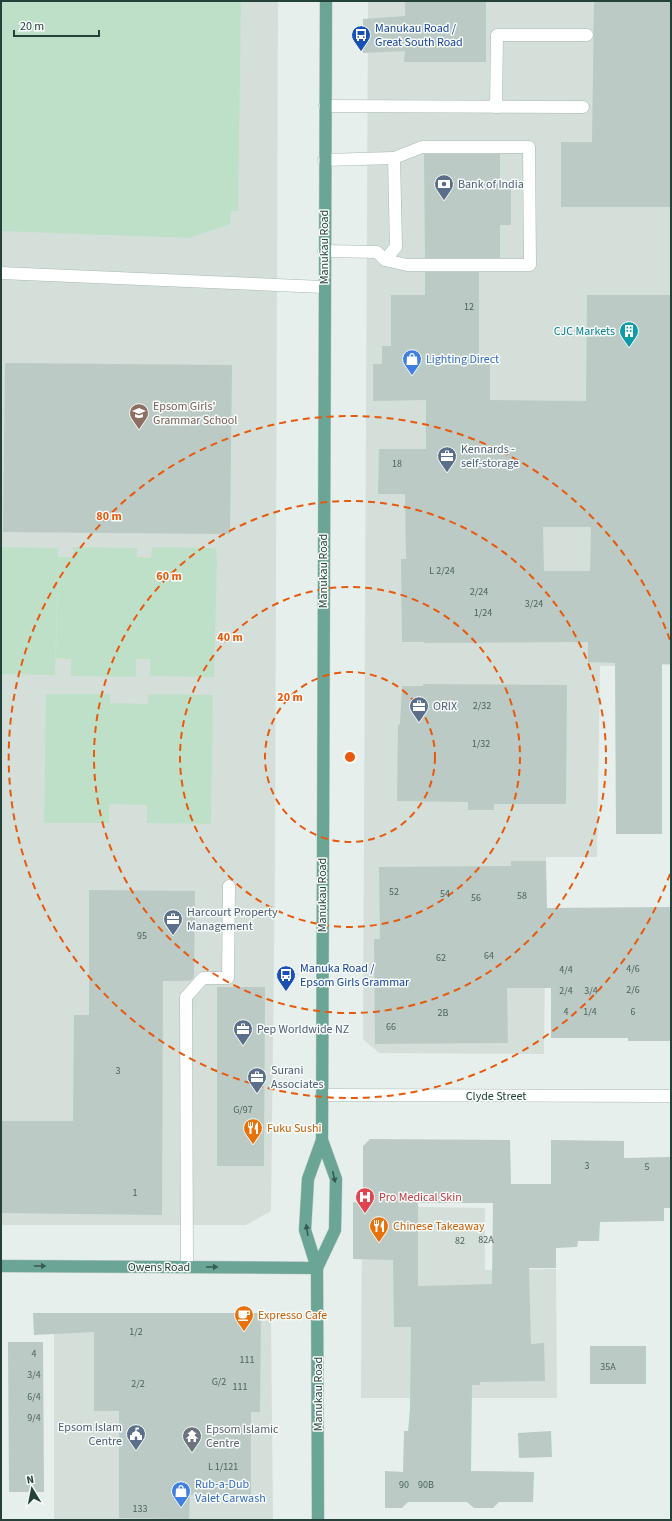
<svg xmlns="http://www.w3.org/2000/svg" width="672" height="1521" font-family="'Source Sans 3',sans-serif">
<style>
.built{fill:#d4dfda}
.green{fill:#bfe0c8}
.building{fill:#bbcac4;fill-rule:evenodd}
.lines{fill:none;stroke-linecap:round;stroke-linejoin:round}
.minor-casing{stroke:#a8b8b2;stroke-width:13}
.major-casing{stroke:#c2cac8;stroke-width:13}
.minor{stroke:#fff;stroke-width:12}
.major{stroke:#6aa596;stroke-width:12}
.oneway{fill:#365b51}
.ring{fill:none;stroke:#e8590c;stroke-width:2;stroke-dasharray:7 5}
.labels{text-anchor:middle;dominant-baseline:central;stroke-width:3;stroke-linejoin:round;paint-order:stroke}
.number-label{font-size:10px;fill:#4a645c}
.transit-label{font-size:12px;fill:#164399;stroke:#f7fbf9;text-anchor:start}
.service-label{font-size:12px;fill:#4e5e75;stroke:#f7fbf9;text-anchor:start}
.street-label{font-size:12px;fill:#24423a;stroke:#f7fbf9}
.culture-label{font-size:12px;fill:#0d838f;stroke:#f7fbf9;text-anchor:end}
.shop-label{font-size:12px;fill:#366cbe;stroke:#f7fbf9;text-anchor:start}
.education-label{font-size:12px;fill:#785e54;stroke:#f7fbf9;text-anchor:start}
.food-label{font-size:12px;fill:#c56008;stroke:#f7fbf9;text-anchor:start}
.health-label{font-size:12px;fill:#be3a42;stroke:#f7fbf9;text-anchor:start}
.worship-label{font-size:12px;fill:#5b616d;stroke:#f7fbf9;text-anchor:start}
.centre{fill:#e8590c;stroke:#f7fbf9;stroke-width:2}
.ring-label{font-size:12px;text-anchor:middle;font-weight:bold;fill:#e8590c;stroke:#f7fbf9;stroke-width:3;stroke-linejoin:round;paint-order:stroke}
</style>
<rect width="100%" height="100%" fill="#e6efeb"/>
<!-- built -->
<g class="built">
<path d="M1 1H278L275 867 271 1211 246 1225H1Z"/>
<path d="M368 1H671V665L600 666 597 857H546L544 1054 379 1053 363 1039Z"/>
<path d="M362 1206 485 1208V1270L556 1269 557 1398H361Z"/>
<path d="M54 1315H271L273 1520H54Z"/>
</g>
<!-- green -->
<g class="green">
<path d="M1 1H241L238 211H231L230 224 189 238 1 231Z"/>
<path d="M1 547 58 548 55 675 1 674Z"/>
<path d="M73 547 137 548V557L151 558 152 547 216 548 217 560 214 677 150 676V659H136V677L71 676V659L56 658 58 557H73Z"/>
<path d="M46 694H110V703L148 704V694L213 695 211 824 147 823V805L109 804V823H44Z"/>
</g>
<!-- building -->
<g class="building">
<path d="M405 1H486V62H404L405 51 363 53V19L405 16Z"/>
<path d="M594 1H671V207H561V142H592Z"/>
<path d="M424 154H500V189L511 188V225H500V258H425Z"/>
<path d="M425 272H479V364H490V400L586 401 587 295H671V664H662V834H616L615 663 588 662V642L424 643V642H402L401 559H406L405 494H378L379 449H426V400L373 401V364H382V346H391V295H425ZM543 527H591L590 571H544Z"/>
<path d="M5 363 232 365 230 534 3 532Z"/>
<path d="M423 684 567 685 566 804H494V810H468V802L397 801 398 725 400 724 402 686H423Z"/>
<path d="M511 861H546L547 908 671 907V1041H628V1038H551V988H507L508 1043 375 1044 374 939H380L379 867 511 866Z"/>
<path d="M89 890 195 891 194 977 190 981H163L162 1215 1 1213V1121H73L74 1015H89Z"/>
<path d="M217 987H265L264 1166H217Z"/>
<path d="M370 1139 510 1140 511 1184H551V1140L624 1141V1158L671 1157V1208H664V1221L600 1222 599 1241H578L577 1247 556 1248V1268H529L531 1344 544 1343 545 1381 480 1382V1385H472L471 1471 534 1472 533 1502H499L493 1508H474L467 1502H408L402 1508H385V1471L403 1472 404 1431H408L410 1409 411 1327H394L393 1260 353 1259V1202L363 1203V1146ZM418 1203H493L492 1284 418 1286Z"/>
<path d="M33 1313H261L260 1412H251V1495H190L189 1519 119 1518V1411H94V1332L34 1335Z"/>
<path d="M8 1342H43L44 1492H9Z"/>
<rect x="590" y="1346" width="56" height="38"/>
<path d="M551 1431 552 1457 519 1458 518 1433Z"/>
</g>
<g class="lines">
<!-- minor casing -->
<g class="minor-casing">
<g id="minor">
<path d="M325 106 583 107"/>
<path d="M496 107 497 35H587"/>
<path d="M324 160 394 158 396 247 385 260"/>
<path d="M324 251 377 252 385 260 407 265H530L529 147H422L394 158"/>
<path d="M1 273 323 287"/>
<path d="M322 1095 671 1096"/>
<path d="M187 1267 186 997 203 978H228L229 886"/>
</g>
</g>
<!-- major casing -->
<g class="major-casing">
<g id="major">
<path d="M1 1266 317 1268"/>
<path d="M317 1268 335 1230 336 1179 322 1140"/>
<path d="M318 1520 317 1268 305 1230 308 1179 322 1140 326 1"/>
</g>
</g>
<!-- minor -->
<use href="#minor" class="minor"/>
<!-- major -->
<use href="#major" class="major"/>
</g>
<!-- one-way arrows -->
<defs><path id="oneway-solid" d="M-6-.8H1V-3.2L6.5 0L1 3.2V.8H-6Z"/></defs>
<g class="oneway">
<use href="#oneway-solid" transform="translate(334 1177) rotate(77)"/>
<use href="#oneway-solid" transform="translate(307 1230) rotate(-99)"/>
<use href="#oneway-solid" transform="translate(40 1266)"/>
<use href="#oneway-solid" transform="translate(212 1267)"/>
</g>
<!-- distance rings -->
<g class="ring">
<circle cx="350" cy="757" r="85"/>
<circle cx="350" cy="757" r="170"/>
<circle cx="350" cy="757" r="256"/>
<path d="M670 874A341 341 0 1 1 670 640"/>
</g>
<!-- icons -->
<defs>
<g id="bus-pin" transform="scale(1)"><path d="M0 17L-7.5 6A9.5 9.5 0 1 1 7.5 6Z" fill="#1a4fb4" stroke="#f7fbf9"/><path d="M-5-6H5V4H4V6H2V4H-2V6H-4V4H-5ZM-3.5-4V0h7V-4ZM-3.5 1.2v1.5H-2V1.2ZM2 1.2v1.5H3.5V1.2Z" fill="#fff"/></g>
<g id="bank-pin" transform="scale(1)"><path d="M0 17L-7.5 6A9.5 9.5 0 1 1 7.5 6Z" fill="#5c6f8a" stroke="#f7fbf9"/><path d="M-6-4H6V4H-6ZM0-2.3a2.3 2.3 0 1 0 0 4.6a2.3 2.3 0 1 0 0-4.6Z" fill="#fff"/></g>
<g id="building-pin" transform="scale(1)"><path d="M0 17L-7.5 6A9.5 9.5 0 1 1 7.5 6Z" fill="#0f9aa8" stroke="#f7fbf9"/><path d="M-4-6H4V6H1V3H-1V6H-4ZM-2.5-4.3h1.7v1.8h-1.7ZM.8-4.3h1.7v1.8H.8ZM-2.5-1h1.7V.8h-1.7ZM.8-1h1.7V.8H.8Z" fill="#fff"/></g>
<g id="shop-pin" transform="scale(1)"><path d="M0 17L-7.5 6A9.5 9.5 0 1 1 7.5 6Z" fill="#3f7fe0" stroke="#f7fbf9"/><path d="M-5-2.5h2.3a2.7 3.5 0 0 1 5.4 0H5L5.5 6h-11ZM-1.5-2.5h3a1.5 2.3 0 0 0-3 0Z" fill="#fff"/></g>
<g id="school-pin" transform="scale(1)"><path d="M0 17L-7.5 6A9.5 9.5 0 1 1 7.5 6Z" fill="#8d6e63" stroke="#f7fbf9"/><path d="M0-5L7-2L0 1L-7-2ZM-4 1L0 2.5L4 1V4Q0 6-4 4Z" fill="#fff"/></g>
<g id="office-pin" transform="scale(1)"><path d="M0 17L-7.5 6A9.5 9.5 0 1 1 7.5 6Z" fill="#5c6f8a" stroke="#f7fbf9"/><path d="M-6-3h4V-5.5h4V-3h4V5H-6ZM-1-4.5V-3h2v-1.5ZM-6 0V1H6V0Z" fill="#fff"/></g>
<g id="restaurant-pin" transform="scale(1)"><path d="M0 17L-7.5 6A9.5 9.5 0 1 1 7.5 6Z" fill="#e8710a" stroke="#f7fbf9"/><path d="M-5-6h1v4h1v-4h1v4h1v-4h1v5L-1.5 .5V6h-2V.5L-5-1ZM5-6V6H3V1.5H1.5Q1.5-4 5-6Z" fill="#fff"/></g>
<g id="hospital-pin" transform="scale(1)"><path d="M0 17L-7.5 6A9.5 9.5 0 1 1 7.5 6Z" fill="#e0444e" stroke="#f7fbf9"/><path d="M-5-5h3v3.5h4V-5h3V5h-3V1.5h-4V5h-3Z" fill="#fff"/></g>
<g id="cafe-pin" transform="scale(1)"><path d="M0 17L-7.5 6A9.5 9.5 0 1 1 7.5 6Z" fill="#e8710a" stroke="#f7fbf9"/><path d="M-5.5-4.5H6V0H3Q3 3.5 0 3.5H-2.5Q-5.5 3.5-5.5 0ZM3-3.2v2h1.7v-2ZM-6 4.5H4V6H-6Z" fill="#fff"/></g>
<g id="civic-pin" transform="scale(1)"><path d="M0 17L-7.5 6A9.5 9.5 0 1 1 7.5 6Z" fill="#5c6f8a" stroke="#f7fbf9"/><path d="M-.6-6.5H3V-4.5H.6V-3L4-1V1h2V6H-6V1h2V-1L-.6-3ZM-1.2 2.5V6h2.4V2.5Z" fill="#fff"/></g>
<g id="temple-pin" transform="scale(1)"><path d="M0 17L-7.5 6A9.5 9.5 0 1 1 7.5 6Z" fill="#6b7280" stroke="#f7fbf9"/><path d="M0-6L5-2H3V0L6.5 2.5H4V6H1.5V3h-3V6H-4V2.5H-6.5L-3 0V-2H-5Z" fill="#fff"/></g>
</defs>
<g fill-rule="evenodd">
<use href="#bus-pin" x="361" y="35"/>
<use href="#bank-pin" x="444" y="184"/>
<use href="#building-pin" x="629" y="331"/>
<use href="#shop-pin" x="412" y="359"/>
<use href="#school-pin" x="139" y="413"/>
<use href="#office-pin" x="447" y="456"/>
<use href="#office-pin" x="419" y="706"/>
<use href="#office-pin" x="173" y="919"/>
<use href="#bus-pin" x="286" y="975"/>
<use href="#office-pin" x="243" y="1029"/>
<use href="#office-pin" x="257" y="1077"/>
<use href="#restaurant-pin" x="253" y="1128"/>
<use href="#hospital-pin" x="365" y="1197"/>
<use href="#restaurant-pin" x="379" y="1226"/>
<use href="#cafe-pin" x="244" y="1315"/>
<use href="#civic-pin" x="136" y="1434"/>
<use href="#temple-pin" x="192" y="1436"/>
<use href="#shop-pin" x="181" y="1491"/>
</g>
<g class="labels">
<!-- number labels -->
<g class="number-label">
<text x="469" y="307">12</text>
<text x="397" y="464">18</text>
<text x="442" y="571">L 2/24</text>
<text x="479" y="592">2/24</text>
<text x="534" y="604">3/24</text>
<text x="483" y="613">1/24</text>
<text x="482" y="706">2/32</text>
<text x="481" y="744">1/32</text>
<text x="394" y="892">52</text>
<text x="445" y="894">54</text>
<text x="522" y="896">58</text>
<text x="476" y="898">56</text>
<text x="142" y="936">95</text>
<text x="489" y="956">64</text>
<text x="441" y="958">62</text>
<text x="633" y="969">4/6</text>
<text x="566" y="970">4/4</text>
<text x="633" y="990">2/6</text>
<text x="566" y="991">2/4</text>
<text x="591" y="991">3/4</text>
<text x="566" y="1012">4</text>
<text x="590" y="1012">1/4</text>
<text x="633" y="1012">6</text>
<text x="443" y="1013">2B</text>
<text x="391" y="1027">66</text>
<text x="118" y="1071">3</text>
<text x="243" y="1110">G/97</text>
<text x="587" y="1166">3</text>
<text x="647" y="1167">5</text>
<text x="135" y="1193">1</text>
<text x="486" y="1240">82A</text>
<text x="460" y="1241">82</text>
<text x="136" y="1332">1/2</text>
<text x="34" y="1354">4</text>
<text x="247" y="1360">111</text>
<text x="608" y="1367">35A</text>
<text x="34" y="1375">3/4</text>
<text x="219" y="1382">G/2</text>
<text x="138" y="1384">2/2</text>
<text x="240" y="1387">111</text>
<text x="34" y="1397">6/4</text>
<text x="34" y="1418">9/4</text>
<text x="223" y="1467">L 1/121</text>
<text x="404" y="1485">90</text>
<text x="426" y="1485">90B</text>
<text x="140" y="1509">133</text>
</g>
<!-- transit labels -->
<g class="transit-label">
<text x="375" y="28">Manukau Road /<tspan x="375" dy="14">Great South Road</tspan></text>
<text x="300" y="968">Manuka Road /<tspan x="300" dy="14">Epsom Girls Grammar</tspan></text>
</g>
<!-- service labels -->
<g class="service-label">
<text x="458" y="184">Bank of India</text>
<text x="461" y="449">Kennards -<tspan x="461" dy="14">self-storage</tspan></text>
<text x="433" y="706">ORIX</text>
<text x="187" y="912">Harcourt Property<tspan x="187" dy="14">Management</tspan></text>
<text x="257" y="1029">Pep Worldwide NZ</text>
<text x="271" y="1070">Surani<tspan x="271" dy="14">Associates</tspan></text>
<text x="122" y="1427" text-anchor="end">Epsom Islam<tspan x="122" dy="14">Centre</tspan></text>
</g>
<!-- street labels -->
<g class="street-label">
<text transform="translate(324 247) rotate(-90)">Manukau Road</text>
<text transform="translate(323 571) rotate(-90)">Manukau Road</text>
<text transform="translate(322 895) rotate(-90)">Manukau Road</text>
<text x="496" y="1096">Clyde Street</text>
<text x="159" y="1267">Owens Road</text>
<text transform="translate(318 1394) rotate(-90)">Manukau Road</text>
</g>
<!-- culture labels -->
<g class="culture-label">
<text x="615" y="331">CJC Markets</text>
</g>
<!-- shop labels -->
<g class="shop-label">
<text x="426" y="359">Lighting Direct</text>
<text x="195" y="1484">Rub-a-Dub<tspan x="195" dy="14">Valet Carwash</tspan></text>
</g>
<!-- education labels -->
<g class="education-label">
<text x="153" y="406">Epsom Girls'<tspan x="153" dy="14">Grammar School</tspan></text>
</g>
<!-- food labels -->
<g class="food-label">
<text x="267" y="1128">Fuku Sushi</text>
<text x="393" y="1226">Chinese Takeaway</text>
<text x="258" y="1315">Expresso Cafe</text>
</g>
<!-- health labels -->
<g class="health-label">
<text x="379" y="1197">Pro Medical Skin</text>
</g>
<!-- worship labels -->
<g class="worship-label">
<text x="206" y="1429">Epsom Islamic<tspan x="206" dy="14">Centre</tspan></text>
</g>
</g>
<circle cx="350" cy="757" r="6" class="centre"/>
<g class="ring-label">
<text x="109" y="520">80 m</text>
<text x="169" y="580">60 m</text>
<text x="230" y="641">40 m</text>
<text x="290" y="701">20 m</text>
</g>
<!-- border -->
<rect width="672" height="1521" fill="none" stroke="#24423a" stroke-width="4"/>
<!-- north arrow -->
<g transform="translate(32 1489) rotate(350)" stroke="#f7fbf9" stroke-width="3" paint-order="stroke">
<path d="M0-3L7 15L0 10L-7 15Z" fill="#24423a"/>
<text y="-6" font-size="11" font-weight="bold" text-anchor="middle" fill="#24423a">N</text>
</g>
<!-- scale -->
<path d="M14 30v6h85v-6" fill="none" stroke="#24423a" stroke-width="2"/>
<text x="20" y="30" font-size="12" fill="#24423a" stroke="#f7fbf9" stroke-width="3" paint-order="stroke">20 m</text>
</svg>
